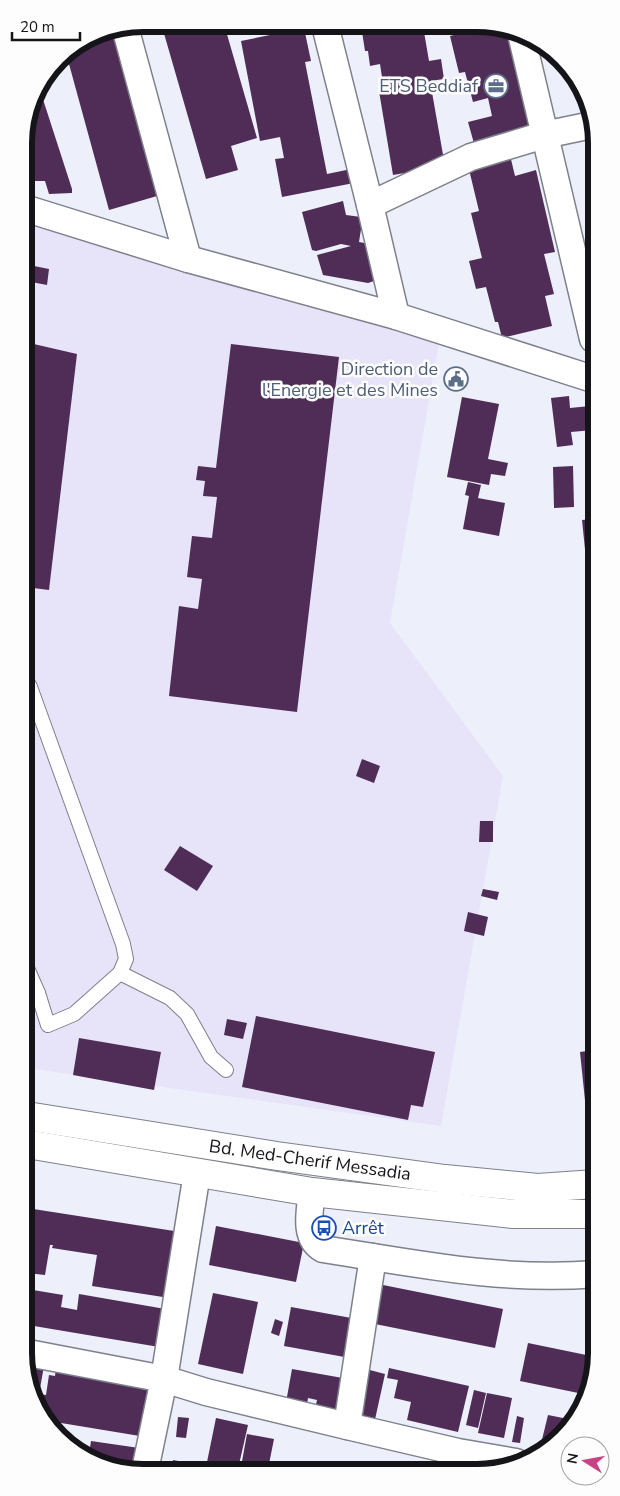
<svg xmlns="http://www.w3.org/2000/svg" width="620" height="1496" font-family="'Nunito Sans',sans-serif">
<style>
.industrial{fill:#e7e3f9}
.building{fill:#4f2d57}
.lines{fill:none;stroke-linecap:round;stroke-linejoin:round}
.lane-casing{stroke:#7e808b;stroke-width:16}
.street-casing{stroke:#7e808b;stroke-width:29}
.highway-casing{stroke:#7e808b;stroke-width:30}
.lane{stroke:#fff;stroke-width:14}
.street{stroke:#fff;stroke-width:26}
.highway{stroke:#fff;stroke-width:28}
.labels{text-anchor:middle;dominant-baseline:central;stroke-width:5;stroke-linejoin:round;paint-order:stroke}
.service-label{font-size:18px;fill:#4e5e75;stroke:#fdfdfd;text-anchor:end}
.street-label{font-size:18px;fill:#151519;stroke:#fdfdfd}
.transit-label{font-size:18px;fill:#164399;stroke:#fdfdfd;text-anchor:start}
.rim{fill:none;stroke:#151519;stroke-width:6}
</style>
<rect width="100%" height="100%" fill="#edeffb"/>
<!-- industrial -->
<path class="industrial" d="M24 219 440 337 390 623 503 776 441 1126 27 1068Z"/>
<!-- building -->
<g class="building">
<path d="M183 24H224L257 138 231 146 238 170 206 179 163 30Z"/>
<path d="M361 25 423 26 429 61 441 59 444 79 430 81 445 166 393 175 379 91 384 90 380 64 370 66 368 51H365Z"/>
<path d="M489 26H500L511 32 529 104 524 105 531 133 475 147 468 122 492 116 488 98 473 102 465 72 459 73 450 36Z"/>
<path d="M304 28 311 61 305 62 327 174 356 168 359 182 282 197 275 159 284 158 280 137 260 141 241 41Z"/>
<path d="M117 29 164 194 109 210 66 53 98 33Z"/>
<path d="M39 87 72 189V193L49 194 45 181H24V135L36 91Z"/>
<path d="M584 98 592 113 582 119 581 110 585 109Z"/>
<path d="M509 151 515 176 536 170 555 252 544 254 554 294 545 296 552 326 502 338 498 322H495L486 287 476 289 469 261 482 258 471 213 479 211 467 161Z"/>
<path d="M343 201 346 215 361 217 362 223 359 242 370 244 377 280 368 283 323 275 317 255 351 246 341 244 316 251 312 250 302 212Z"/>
<path d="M29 265 49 269 47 285 26 281Z"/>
<path d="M25 342 77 354 49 590 25 587Z"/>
<path d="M231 344 339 357 297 712 169 696 179 606 198 609 202 579 187 577 192 536 212 538 217 497 203 496 205 481 196 480 198 466 216 468Z"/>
<path d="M569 396 570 408 590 406 593 430 571 432 573 445 557 447 551 398Z"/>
<path d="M462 397 499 404 488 459 508 463 505 476 491 474 489 485 447 477Z"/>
<path d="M573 466 574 507 554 508 553 467Z"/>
<path d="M468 482 481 485 478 498 505 503 499 536 463 529 469 496 465 495Z"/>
<path d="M593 519 594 568 587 569 582 520Z"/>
<path d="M362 759 380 766 374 783 356 776Z"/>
<path d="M480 821H493V842H479Z"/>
<path d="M180 846 213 866 197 891 164 870Z"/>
<path d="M483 889 499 892 497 900 481 896Z"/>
<path d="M468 912 488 917 484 936 464 931Z"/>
<path d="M256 1016 435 1052 423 1107 411 1105 408 1120 242 1087Z"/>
<path d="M227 1019 247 1023 243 1039 224 1035Z"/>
<path d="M79 1038 161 1052 154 1090 73 1075Z"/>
<path d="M595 1050V1120H587L580 1052Z"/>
<path d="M27 1208 187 1233 176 1299 92 1286 97 1255 52 1248 53 1245H50L45 1275 27 1273Z"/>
<path d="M216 1226 304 1243 296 1282 209 1265Z"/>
<path d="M383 1285 503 1309 495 1348 375 1324Z"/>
<path d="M27 1289 63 1295 61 1307 77 1310 79 1294 171 1310 165 1348 28 1325 30 1306H28Z"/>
<path d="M213 1293 258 1302 243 1374 198 1364Z"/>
<path d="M291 1307 368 1321 361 1360 284 1346Z"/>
<path d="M275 1319 283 1322 279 1336 271 1333Z"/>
<path d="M528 1343 596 1357 588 1395 520 1381Z"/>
<path d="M28 1363 44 1366 39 1394 46 1395 49 1375 55 1376 56 1367 166 1386 164 1440 49 1421 28 1383Z"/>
<path d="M389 1368 469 1386 458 1432 407 1420 411 1402 394 1398 398 1380 387 1378Z"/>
<path d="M292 1369 354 1380 347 1420 314 1414 317 1400 308 1398 306 1411 285 1408Z"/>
<path d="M366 1369 385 1374 374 1424 354 1419Z"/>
<path d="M474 1390 486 1393 478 1428 466 1425Z"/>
<path d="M487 1393 512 1398 504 1438 478 1433Z"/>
<path d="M548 1415 573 1420 567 1431 540 1448Z"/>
<path d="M517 1416 524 1418 520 1443 512 1442Z"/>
<path d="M178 1417 189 1418 186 1438 176 1437Z"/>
<path d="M216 1418 248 1425 238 1469 220 1470 206 1467Z"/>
<path d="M247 1434 274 1439 268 1469 241 1467Z"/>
<path d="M91 1441 153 1450 150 1470H120L89 1454Z"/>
<path d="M173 1460 205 1466V1470H171Z"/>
</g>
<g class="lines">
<!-- lane casing -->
<g class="lane-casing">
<g id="lane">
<path d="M26 680 30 687 123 944 126 959 120 973 74 1014 48 1025 38 993 27 1006"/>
<path d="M27 968 38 993"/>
<path d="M120 973 170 998 187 1014 211 1057 226 1070"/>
</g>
</g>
<!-- street casing -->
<g class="street-casing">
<g id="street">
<path d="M325 25 370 205 396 316"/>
<path d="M125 27 188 259"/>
<path d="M522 38 593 339"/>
<path d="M370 205 471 157 544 135 592 125"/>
<path d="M24 208 188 259 396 316 593 379"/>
<path d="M312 1192C310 1210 303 1238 323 1249 413 1263 504 1282 596 1274"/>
<path d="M28 1353 164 1379 206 1392 347 1426 458 1452 516 1462"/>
<path d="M347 1426 373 1257"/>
<path d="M145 1470 164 1379 197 1173"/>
</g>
</g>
<!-- highway casing -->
<g class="highway-casing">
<g id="highway">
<path d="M27 1116 277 1156 445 1179 538 1188 595 1184"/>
<path d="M27 1144 312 1192 513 1214H596"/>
</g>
</g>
<!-- lane -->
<use href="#lane" class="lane"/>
<!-- street -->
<use href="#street" class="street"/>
<!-- highway -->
<use href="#highway" class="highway"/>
</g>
<!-- icons -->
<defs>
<g id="office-ring" transform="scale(1.25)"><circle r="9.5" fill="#fdfdfd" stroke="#5c6f8a" stroke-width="1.5"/><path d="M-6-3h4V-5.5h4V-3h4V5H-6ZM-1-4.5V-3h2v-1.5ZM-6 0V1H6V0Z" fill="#5c6f8a"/></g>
<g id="civic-ring" transform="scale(1.25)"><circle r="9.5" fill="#fdfdfd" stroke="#5c6f8a" stroke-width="1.5"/><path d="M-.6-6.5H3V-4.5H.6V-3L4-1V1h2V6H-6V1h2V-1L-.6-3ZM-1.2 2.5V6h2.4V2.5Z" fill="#5c6f8a"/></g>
<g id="bus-ring" transform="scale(1.25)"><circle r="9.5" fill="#fdfdfd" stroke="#1a4fb4" stroke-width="1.5"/><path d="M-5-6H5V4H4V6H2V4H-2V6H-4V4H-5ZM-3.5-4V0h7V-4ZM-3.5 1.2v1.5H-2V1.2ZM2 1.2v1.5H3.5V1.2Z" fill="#1a4fb4"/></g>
</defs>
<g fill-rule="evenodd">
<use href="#office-ring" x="496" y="86"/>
<use href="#civic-ring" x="456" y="379"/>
<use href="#bus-ring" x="324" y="1228"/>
</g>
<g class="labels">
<!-- service labels -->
<g class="service-label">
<text x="478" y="86">ETS Beddiaf</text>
<text x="438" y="369">Direction de<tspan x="438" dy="21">l'Energie et des Mines</tspan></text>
</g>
<!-- street labels -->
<g class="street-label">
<text transform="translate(310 1160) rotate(8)">Bd. Med-Cherif Messadia</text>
</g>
<!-- transit labels -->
<g class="transit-label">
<text x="342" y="1228">Arrêt</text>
</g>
</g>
<!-- crop -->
<path d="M0 0H620V1496H0ZM143 32H477A111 111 0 0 1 588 143V1353A111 111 0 0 1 477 1464H143A111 111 0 0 1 32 1353V143A111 111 0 0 1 143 32Z" fill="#fdfdfd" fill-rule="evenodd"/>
<path class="rim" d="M143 32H477A111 111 0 0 1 588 143V1353A111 111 0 0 1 477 1464H143A111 111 0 0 1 32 1353V143A111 111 0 0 1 143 32Z"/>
<!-- north arrow -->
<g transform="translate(585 1461) rotate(281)"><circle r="24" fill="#fdfdfd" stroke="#a0a0a2"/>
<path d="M0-4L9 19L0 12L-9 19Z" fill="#c84386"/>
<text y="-8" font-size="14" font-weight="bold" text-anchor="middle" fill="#151519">N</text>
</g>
<!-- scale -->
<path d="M12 32v8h68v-8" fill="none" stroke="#151519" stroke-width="2.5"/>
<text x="20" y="32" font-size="15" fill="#151519" stroke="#fdfdfd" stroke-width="4" paint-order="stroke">20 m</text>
</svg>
